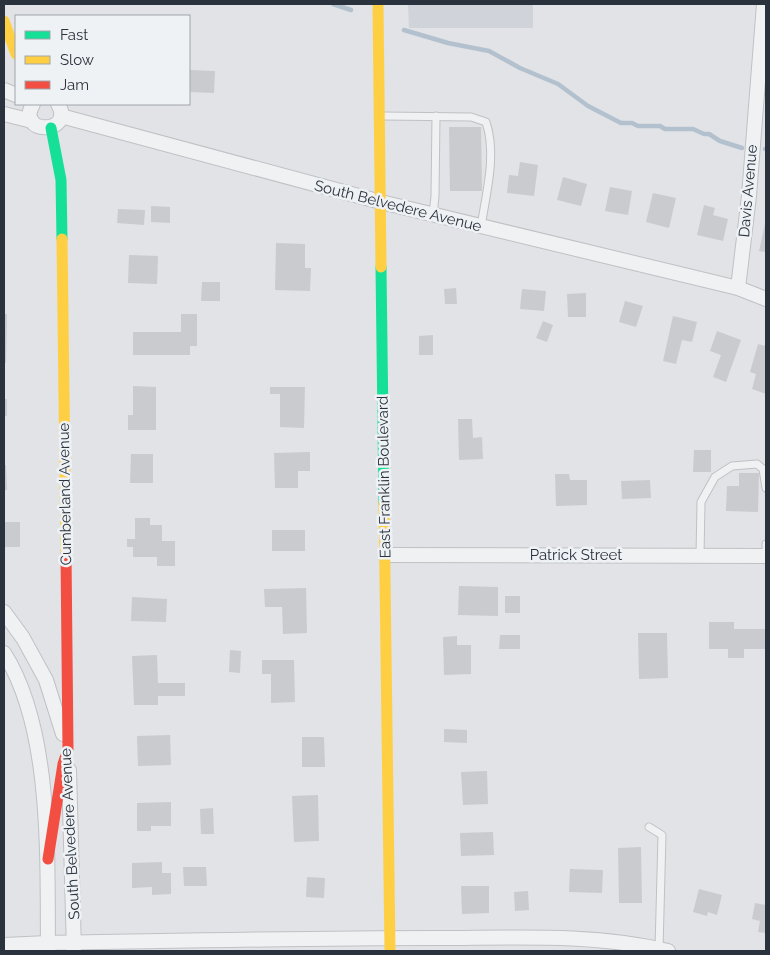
<svg xmlns="http://www.w3.org/2000/svg" width="770" height="955" font-family="Raleway,sans-serif">
<style>
.built{fill:#d0d3d9}
.lines{fill:none;stroke-linecap:round;stroke-linejoin:round}
.stream{stroke:#b3c1ce;stroke-width:4.5}
.building{fill:#cacbce}
.lane-casing{stroke:#c0c1c4;stroke-width:9}
.street-casing{stroke:#c0c1c4;stroke-width:16}
.lane{stroke:#f0f1f3;stroke-width:7}
.street{stroke:#f0f1f3;stroke-width:14}
.fast{stroke:#16e098;stroke-width:11}
.slow{stroke:#ffcf43;stroke-width:11}
.jam{stroke:#f24e42;stroke-width:11}
.labels{text-anchor:middle;dominant-baseline:central;stroke-width:5;stroke-linejoin:round;paint-order:stroke}
.street-label{font-size:15px;fill:#2a323d;stroke:#eff2f5}
</style>
<rect width="100%" height="100%" fill="#e1e3e6"/>
<!-- built -->
<path class="built" d="M408 4H533V28H409Z"/>
<g class="lines">
<!-- stream -->
<g class="stream">
<path d="M333 4 351 10"/>
<path d="M404 30 448 43 489 51 520 68 558 84 588 106 621 123H632L638 126H660L665 129H693L704 134H709L720 141 742 148"/>
<path d="M765 149H766"/>
</g>
</g>
<!-- building -->
<g class="building">
<path d="M190 70 215 71 214 93 189 92Z"/>
<path d="M449 127H481L482 191H450Z"/>
<path d="M520 162 538 165 534 196 507 193 509 175 518 176Z"/>
<path d="M563 177 587 184 581 206 557 200Z"/>
<path d="M610 187 632 191 628 215 605 211Z"/>
<path d="M653 193 676 198 669 228 646 222Z"/>
<path d="M704 205 715 208 713 215 728 219 723 241 697 235Z"/>
<path d="M151 206 170 207V223L151 222Z"/>
<path d="M118 209 145 210 144 225 117 223Z"/>
<path d="M765 224H766V252L759 251Z"/>
<path d="M276 243 305 244V268H311L310 291 275 290Z"/>
<path d="M129 255 158 256 157 284 128 283Z"/>
<path d="M202 282H220V301H201Z"/>
<path d="M456 288 457 304H445L444 289Z"/>
<path d="M522 289 546 291 544 311 520 309Z"/>
<path d="M586 293V317H568L567 294Z"/>
<path d="M625 301 643 306 636 327 619 322Z"/>
<path d="M4 314H7L6 363H4Z"/>
<path d="M181 314H197V346H190V355H133V332H181Z"/>
<path d="M673 316 697 322 692 342 682 340 676 364 663 361Z"/>
<path d="M543 321 553 325 547 342 536 338Z"/>
<path d="M717 331 741 340 726 382 713 377 721 355 710 351Z"/>
<path d="M433 335V355H419V336Z"/>
<path d="M758 344 766 346V394L752 389 756 374 750 372Z"/>
<path d="M133 386 156 387V430H128V415H133Z"/>
<path d="M270 387H305L304 428 280 427V394H270Z"/>
<rect x="4" y="399" width="3" height="17"/>
<path d="M458 419H472L473 438 482 437 483 459 459 460Z"/>
<path d="M694 450H711V472H693Z"/>
<path d="M310 452V471H298V488H275L274 453Z"/>
<path d="M131 454H153V483H130Z"/>
<path d="M4 465H6L7 490H4Z"/>
<path d="M739 473H759L758 512 726 511 727 486H739Z"/>
<path d="M555 474H569L570 480H587V505L556 506Z"/>
<path d="M650 480 651 498 622 499 621 481Z"/>
<path d="M135 518H150V525H162V541H175V566H157V557H133V547H127V539H135Z"/>
<path d="M4 522H20V547H5Z"/>
<rect x="272" y="530" width="33" height="21"/>
<path d="M459 586 498 587V616L458 615Z"/>
<path d="M306 588 307 633 283 634 282 607H265L264 589Z"/>
<rect x="505" y="596" width="15" height="17"/>
<path d="M132 597 167 599 166 622 131 621Z"/>
<path d="M709 622H734V629H766V649H744V658H728V649H709Z"/>
<path d="M638 633H667L668 678 639 679Z"/>
<path d="M500 635H520V649H499Z"/>
<path d="M457 636V645H471V674L444 675 443 637Z"/>
<path d="M230 650 241 651 240 673 229 672Z"/>
<path d="M157 655 158 683H185V696H158V705H134L132 656Z"/>
<path d="M262 660H294L295 702 271 703V674H262Z"/>
<path d="M444 729 467 730V743L444 742Z"/>
<path d="M170 735 171 765 138 766 137 736Z"/>
<path d="M302 737H324L325 767H302Z"/>
<path d="M487 771 488 804 463 805 461 772Z"/>
<path d="M318 795 319 841 294 842 292 796Z"/>
<path d="M171 802V826H151V831H137V803Z"/>
<path d="M213 808 214 834H201L200 809Z"/>
<path d="M493 832 494 855 461 856 460 833Z"/>
<path d="M641 847 642 903H619L618 848Z"/>
<path d="M162 862V873H171V894L152 895V887L132 888V863Z"/>
<path d="M183 867H206L207 886H184Z"/>
<path d="M570 869 603 870 602 893 569 892Z"/>
<path d="M307 877 325 878 324 898 306 897Z"/>
<path d="M461 886H489V913L462 914Z"/>
<path d="M699 889 722 895 717 915 708 912 707 916 693 912Z"/>
<path d="M528 891 529 910 515 911 514 892Z"/>
<path d="M755 903 766 905V933L758 932 760 921 752 919Z"/>
</g>
<g class="lines">
<!-- lane casing -->
<g class="lane-casing">
<g id="lane">
<path d="M383 116 471 117 486 122C497 155 486 193 481 227"/>
<path d="M433 215 435 196 436 116"/>
<path d="M700 556 701 502 715 477 732 466 757 464 763 469 766 488"/>
<path d="M766 556V544"/>
<path d="M649 827 662 835 659 949"/>
</g>
</g>
<!-- street casing -->
<g class="street-casing">
<g id="street">
<path d="M4 90 16 95"/>
<path d="M33 104C15 136 76 134 58 104"/>
<path d="M4 114 32 121"/>
<path d="M61 116 381 202 738 288 766 299"/>
<path d="M738 288 749 196 764 4"/>
<path d="M385 555 766 556"/>
<path d="M4 612 23 638 46 680 63 734"/>
<path d="M4 653C53 730 47 862 48 951"/>
<path d="M69 770 74 951"/>
<path d="M4 945 48 943C177 941 306 938 434 938 512 938 592 933 668 951"/>
</g>
</g>
<!-- lane -->
<use href="#lane" class="lane"/>
<!-- street -->
<use href="#street" class="street"/>
<!-- fast -->
<g class="fast">
<path d="M51 128 61 180 62 239"/>
<path d="M381 267 384 503"/>
</g>
<!-- slow -->
<g class="slow">
<path d="M378 4 381 267"/>
<path d="M4 21 16 54"/>
<path d="M62 239 66 554"/>
<path d="M384 503 390 951"/>
</g>
<!-- jam -->
<path class="jam" d="M48 859 63 764 68 749 66 554"/>
</g>
<g class="labels">
<!-- street labels -->
<g class="street-label">
<text transform="translate(748 191) rotate(-85)">Davis Avenue</text>
<text transform="translate(398 206) rotate(14)">South Belvedere Avenue</text>
<text transform="translate(384 477) rotate(-91)">East Franklin Boulevard</text>
<text transform="translate(65 494) rotate(-91)">Cumberland Avenue</text>
<text x="576" y="555">Patrick Street</text>
<text transform="translate(70 834) rotate(-93)">South Belvedere Avenue</text>
</g>
</g>
<!-- border -->
<rect width="770" height="955" fill="none" stroke="#2a323d" stroke-width="10"/>
<!-- legend -->
<rect x="15" y="15" width="175" height="90" fill="#eff2f5" stroke="#a0a5ab"/>
<rect x="25" y="31" width="25" height="8" fill="#16e098" stroke="#a0a5ab"/>
<text x="60" y="40" font-size="15" fill="#2a323d">Fast</text>
<rect x="25" y="56" width="25" height="8" fill="#ffcf43" stroke="#a0a5ab"/>
<text x="60" y="65" font-size="15" fill="#2a323d">Slow</text>
<rect x="25" y="81" width="25" height="8" fill="#f24e42" stroke="#a0a5ab"/>
<text x="60" y="90" font-size="15" fill="#2a323d">Jam</text>
</svg>
